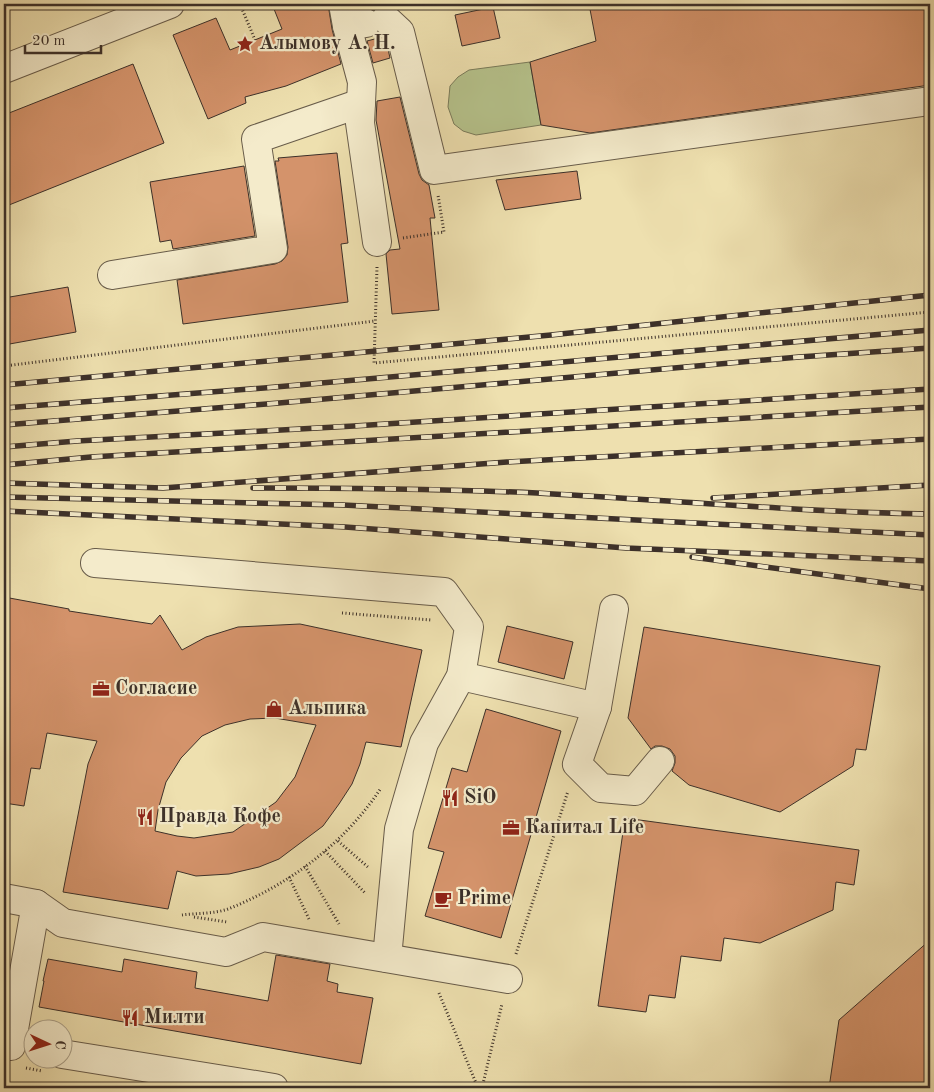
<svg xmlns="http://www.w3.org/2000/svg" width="934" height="1092" font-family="'Old Standard TT',serif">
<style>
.green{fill:#b6c38c;stroke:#797a5a}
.building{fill:#d4936b;stroke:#3c3029;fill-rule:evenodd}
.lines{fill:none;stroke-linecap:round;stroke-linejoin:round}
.minor-casing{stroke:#685c4a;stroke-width:30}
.path{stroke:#3c3029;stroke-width:3;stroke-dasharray:1 2.5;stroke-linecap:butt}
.minor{stroke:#f4ebcb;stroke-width:28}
.rail-casing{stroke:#3c3029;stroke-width:5.5}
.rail{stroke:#f4ebcb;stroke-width:4;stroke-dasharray:11;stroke-linecap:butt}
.labels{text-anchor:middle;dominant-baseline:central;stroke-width:4.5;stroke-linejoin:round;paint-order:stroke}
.poi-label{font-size:20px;font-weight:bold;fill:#3c3029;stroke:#f4ebcb;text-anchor:start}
</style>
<rect width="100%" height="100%" fill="#eee0af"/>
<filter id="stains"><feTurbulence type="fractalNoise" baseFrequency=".004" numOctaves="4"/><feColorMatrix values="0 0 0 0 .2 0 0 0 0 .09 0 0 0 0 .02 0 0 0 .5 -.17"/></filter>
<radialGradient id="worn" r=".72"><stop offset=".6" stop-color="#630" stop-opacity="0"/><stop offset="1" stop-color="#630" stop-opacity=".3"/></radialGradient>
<!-- green -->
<g class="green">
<path d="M350 4H376L377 9 372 16 364 19Z"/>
<path d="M530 62 541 125 476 135 463 131 454 124 448 107 450 86 458 77 469 70Z"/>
</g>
<!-- building -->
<g class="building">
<path d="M272 4H328L332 29 341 64 286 86 245 97 246 103 208 119 173 35 216 18 230 50 282 29Z"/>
<path d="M589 4H930V85L590 133 541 125 530 62 596 41Z"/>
<path d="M493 7 500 38 462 46 455 15Z"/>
<path d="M382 37 386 40 390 58 373 63 367 41Z"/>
<path d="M133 64 164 143 4 207V115Z"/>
<path d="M400 97 419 174 422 180 429 185 435 218H430L439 310 392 314 386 254 390 250 400 249 376 120 377 101Z"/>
<path d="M337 153 348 243 341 244 348 302 183 324 177 280 275 264 282 261 287 255 288 247 275 161H279L278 158Z"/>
<path d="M244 166 255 236 173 249 171 240 160 242 150 182Z"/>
<path d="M577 171 581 199 505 210 496 180Z"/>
<path d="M68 287 76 332 4 345V298Z"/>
<path d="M4 597 69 609V611L152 624 160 615 182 650 206 637 238 627 300 624 422 650 401 747 366 742 360 764 352 784 339 804 323 826 279 859 259 867 229 874 196 876 177 871 168 909 63 892 88 764 97 741 47 733 40 769 31 768 24 806 4 803ZM275 718 316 725 295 777 276 802 233 832 194 838 177 836 155 831 158 810 166 782 181 758 202 736 225 725 250 719Z"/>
<path d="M507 626 573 642 564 679 498 662Z"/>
<path d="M644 627 880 666 866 750 856 749 853 766 780 812 689 785 672 771 675 763V756L670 749 662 746H655L651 749 628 718Z"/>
<path d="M486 709 561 731 501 938 425 916 444 852 428 848 452 768 467 772Z"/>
<path d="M625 818 859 850 854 885 836 882 833 910 760 943 724 938 721 961 681 956 675 998 649 995 646 1012 598 1006Z"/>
<path d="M930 940V1088H829L839 1020Z"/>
<path d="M276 955 330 964 327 981 338 984 337 992 373 998 361 1064 39 1007 44 981H43L48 959 122 972 124 959 197 972 195 988 268 1001Z"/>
</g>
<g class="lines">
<!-- minor casing -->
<g class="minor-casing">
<g id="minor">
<path d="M343 4 347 26 366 23"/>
<path d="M386 19 400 32 434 170 930 101"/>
<path d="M347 26 362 82 360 123 377 242"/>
<path d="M4 69 170 4"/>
<path d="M112 275 273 249 256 139 361 103"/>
<path d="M95 563 444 592 469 627 461 676 424 743 399 829 387 958"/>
<path d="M614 609 597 707 577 764 601 788 635 791 660 761"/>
<path d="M461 676 597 707"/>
<path d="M4 898 36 904 63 923 226 952 263 937 508 979"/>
<path d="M11 1046 36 904"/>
<path d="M62 1054 274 1088"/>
</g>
</g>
<!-- path -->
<g class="path">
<path d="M240 4 255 40"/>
<path d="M403 238 444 232 438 195"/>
<path d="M377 267 374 363 930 312"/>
<path d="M4 366 375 321"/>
<path d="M342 613 431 620"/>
<path d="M338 841 369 868"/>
<path d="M325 851 366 894"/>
<path d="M305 866 339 924"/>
<path d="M289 877 309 919"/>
<path d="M182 915C196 913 214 914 228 909 289 885 345 843 381 788"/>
<path d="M194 917 227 922"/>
<path d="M516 954 568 791"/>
<path d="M439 993 478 1088"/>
<path d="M26 1068 42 1071"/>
<path d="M482 1088 502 1004"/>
</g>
<!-- minor -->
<use href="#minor" class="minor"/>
<!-- rail casing -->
<g class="rail-casing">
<g id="rail">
<path d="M4 385 551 335 930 295"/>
<path d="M4 408 264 388 930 330"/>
<path d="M4 425 279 403 799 357 930 348"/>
<path d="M4 447 77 441 354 426 930 389"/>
<path d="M4 465 91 457 930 407"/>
<path d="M4 483 163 488 507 462 930 439"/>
<path d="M253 488C348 488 443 489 537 493 668 500 799 512 930 514"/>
<path d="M4 497 343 505 930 535"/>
<path d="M713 498 930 485"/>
<path d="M4 511 345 527 626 548 930 561"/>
<path d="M692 557 930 589"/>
</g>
</g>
<!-- rail -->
<use href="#rail" class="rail"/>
</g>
<!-- icons -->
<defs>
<g id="sight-bare" transform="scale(1.35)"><path d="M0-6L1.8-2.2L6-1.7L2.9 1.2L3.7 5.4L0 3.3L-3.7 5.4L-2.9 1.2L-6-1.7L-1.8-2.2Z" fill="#8f2418" stroke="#f4ebcb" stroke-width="2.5" paint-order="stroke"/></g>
<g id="office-bare" transform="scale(1.35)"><path d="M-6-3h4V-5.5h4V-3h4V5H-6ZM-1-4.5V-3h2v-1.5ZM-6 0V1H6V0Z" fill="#8f2418" stroke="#f4ebcb" stroke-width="2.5" paint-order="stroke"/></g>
<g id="shop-bare" transform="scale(1.35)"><path d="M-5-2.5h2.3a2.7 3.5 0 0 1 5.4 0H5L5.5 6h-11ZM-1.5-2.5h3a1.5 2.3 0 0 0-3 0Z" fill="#8f2418" stroke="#f4ebcb" stroke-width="2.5" paint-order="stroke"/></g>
<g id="restaurant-bare" transform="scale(1.35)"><path d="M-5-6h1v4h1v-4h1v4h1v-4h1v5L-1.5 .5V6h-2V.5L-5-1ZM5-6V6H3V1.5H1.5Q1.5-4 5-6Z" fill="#8f2418" stroke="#f4ebcb" stroke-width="2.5" paint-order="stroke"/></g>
<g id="cafe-bare" transform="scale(1.35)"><path d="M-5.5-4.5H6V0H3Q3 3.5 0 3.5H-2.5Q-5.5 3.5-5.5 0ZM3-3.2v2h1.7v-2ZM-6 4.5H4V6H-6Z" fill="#8f2418" stroke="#f4ebcb" stroke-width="2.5" paint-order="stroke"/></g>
</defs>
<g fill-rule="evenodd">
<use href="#sight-bare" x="245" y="44"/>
<use href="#office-bare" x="101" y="689"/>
<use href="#shop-bare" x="274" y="709"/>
<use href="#restaurant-bare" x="450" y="798"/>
<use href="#restaurant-bare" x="145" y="817"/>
<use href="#office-bare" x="511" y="828"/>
<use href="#cafe-bare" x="443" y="899"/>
<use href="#restaurant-bare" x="130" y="1018"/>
</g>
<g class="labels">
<!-- poi labels -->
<g class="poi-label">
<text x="259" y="44">Алымову А. Н.</text>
<text x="115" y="689">Согласие</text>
<text x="288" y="709">Альпика</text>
<text x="464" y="798">SiO</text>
<text x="159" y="817">Правда Кофе</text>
<text x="525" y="828">Капитал Life</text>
<text x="457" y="899">Prime</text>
<text x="144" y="1018">Милти</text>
</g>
</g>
<!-- margin -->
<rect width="934" height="1092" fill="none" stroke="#eee0af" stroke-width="20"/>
<rect x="5" y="5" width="924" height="1082" fill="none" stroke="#3c3029" stroke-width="2.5"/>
<rect x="10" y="10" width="914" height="1072" fill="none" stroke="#3c3029"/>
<!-- north arrow -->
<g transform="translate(48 1044) rotate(94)"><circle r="24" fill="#f4ebcb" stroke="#aaa08a"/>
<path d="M0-4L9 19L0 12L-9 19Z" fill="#8f2418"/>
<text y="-8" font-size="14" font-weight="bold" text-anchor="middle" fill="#3c3029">С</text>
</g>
<!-- scale -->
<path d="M25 45v8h76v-8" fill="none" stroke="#3c3029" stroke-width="2.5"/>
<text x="32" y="45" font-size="15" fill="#3c3029" stroke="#f4ebcb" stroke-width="4" paint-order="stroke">20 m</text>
<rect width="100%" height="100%" filter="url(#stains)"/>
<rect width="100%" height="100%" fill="url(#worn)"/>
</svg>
